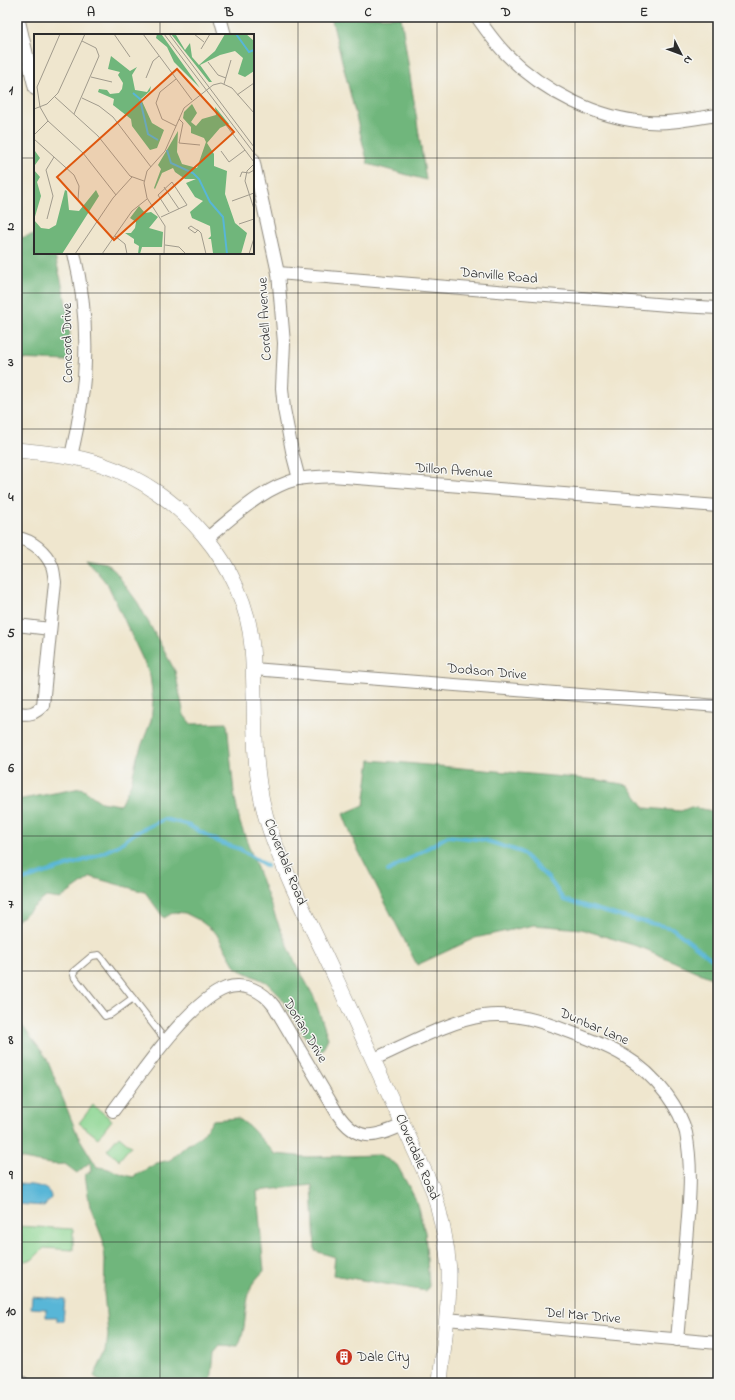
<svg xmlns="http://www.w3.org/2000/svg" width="735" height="1400" font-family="'Indie Flower',sans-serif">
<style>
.green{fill:#8bd591;stroke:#5b805e}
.forest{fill:#70b67b;stroke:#4e7053}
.water{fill:#58b6d7;stroke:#427081}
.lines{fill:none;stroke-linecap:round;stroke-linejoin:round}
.stream{stroke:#58b6d7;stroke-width:4}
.service-casing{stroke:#8d887c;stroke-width:8}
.minor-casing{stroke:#8d887c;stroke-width:14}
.tertiary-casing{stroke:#8d887c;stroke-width:16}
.service{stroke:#fff;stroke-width:6}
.minor{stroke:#fff;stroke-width:12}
.tertiary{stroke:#fff;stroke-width:15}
.grid{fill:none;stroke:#2b2b2b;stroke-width:1;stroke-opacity:0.55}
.labels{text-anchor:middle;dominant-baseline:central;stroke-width:3;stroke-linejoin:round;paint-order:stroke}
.street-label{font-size:14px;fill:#2b2b2b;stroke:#f6f6f2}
.poi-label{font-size:14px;fill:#2b2b2b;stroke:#f6f6f2;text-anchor:start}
.inset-river{fill:none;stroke:#58b6d7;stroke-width:2}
.inset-road{fill:none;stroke:#a19b8d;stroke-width:1}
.view{fill:#df570e;fill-opacity:0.15;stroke:#df570e;stroke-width:2}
.inset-edge{fill:none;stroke:#2b2b2b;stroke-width:2}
.neatline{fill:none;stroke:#2b2b2b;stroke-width:1.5}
.grid-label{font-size:13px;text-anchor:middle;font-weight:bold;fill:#2b2b2b}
</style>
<rect width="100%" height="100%" fill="#f6f6f2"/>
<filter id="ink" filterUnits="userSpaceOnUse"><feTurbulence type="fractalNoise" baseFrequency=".025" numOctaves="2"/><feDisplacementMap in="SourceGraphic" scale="8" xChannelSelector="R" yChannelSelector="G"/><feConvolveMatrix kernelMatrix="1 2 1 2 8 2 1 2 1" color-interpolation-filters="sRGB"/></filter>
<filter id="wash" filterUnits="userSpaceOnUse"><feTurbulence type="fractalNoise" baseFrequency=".012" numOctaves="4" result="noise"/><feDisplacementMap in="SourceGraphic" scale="16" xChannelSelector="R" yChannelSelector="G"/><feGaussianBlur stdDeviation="0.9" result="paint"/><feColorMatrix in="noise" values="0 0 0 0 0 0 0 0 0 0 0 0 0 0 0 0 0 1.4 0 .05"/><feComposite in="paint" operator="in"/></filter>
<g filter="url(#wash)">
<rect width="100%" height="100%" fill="#efe6ce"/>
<!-- green -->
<g class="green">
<path d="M93 1105 112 1120 98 1138 79 1123Z"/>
<path d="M119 1136 131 1146 119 1160 107 1150Z"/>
<path d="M17 1226 73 1229V1250L44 1248 32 1260 24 1261 17 1255Z"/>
</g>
<!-- forest -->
<g class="forest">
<path d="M331 17H401L426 180 368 164Z"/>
<path d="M35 234V253H54C64 290 72 323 70 361L17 359V239Z"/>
<path d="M86 559 105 563 115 571 138 603 175 671 184 715 191 724 227 723 234 793 240 823 279 926 296 964 314 997 328 1038 322 1051 317 1050 311 1046 280 996 266 982 236 968 216 933 199 920 185 913 174 912 164 918 145 892 91 877 60 899 46 897 17 921V800L81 788 101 802 120 805 131 784 137 757 151 721 153 701 150 675 108 585Z"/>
<path d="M370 760 598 780 628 785 645 808 681 811 691 807 718 812V981L643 948 581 929 534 925 475 938 417 965 354 842 343 814 364 805Z"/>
<path d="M17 1019 46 1057 78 1136 97 1167C109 1167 121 1175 133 1177L157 1163 170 1160 187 1145 202 1135 213 1120 238 1118 250 1127 275 1154 307 1157 380 1155 397 1165 415 1198 425 1232 429 1286 426 1291 333 1275 335 1257 315 1251 312 1185 257 1191 264 1271C260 1275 256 1279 253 1283 243 1303 248 1328 238 1347L220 1346 214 1353 211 1383H102L94 1376 106 1352 108 1335 104 1293 105 1260 103 1240 90 1207 85 1175 91 1171 90 1162 77 1173 65 1164C48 1166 34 1160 17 1158Z"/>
</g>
<!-- water -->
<g class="water">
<path d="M17 1184C28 1185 51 1184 51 1198L44 1206 17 1204Z"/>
<path d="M32 1296 65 1299 63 1321H57V1317H46V1309L31 1308Z"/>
</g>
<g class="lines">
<!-- stream -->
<g class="stream">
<path d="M388 871 448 836 484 840 521 852 549 879 564 900 619 916 672 928 718 964"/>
<path d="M17 882 91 858 119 845 135 833 164 819 186 824 221 843 240 849 267 866"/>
</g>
</g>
</g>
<g filter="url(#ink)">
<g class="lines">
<!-- service casing -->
<g class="service-casing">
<path id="service" d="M133 998 111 1014 105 1016 75 978 73 972 92 956 99 955 101 957 166 1041"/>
</g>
<!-- minor casing -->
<g class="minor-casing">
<g id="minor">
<path d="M18 17 35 89"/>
<path d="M220 17 225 35"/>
<path d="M477 17C486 30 496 44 507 55 543 91 597 119 648 122 671 124 695 118 718 115"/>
<path d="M253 159 278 273 284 343 282 388 284 409 293 456 299 479"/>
<path d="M278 273 680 306 718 308"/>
<path d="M71 456C88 386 91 323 74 253"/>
<path d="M17 538C32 540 46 552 52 566 54 571 54 577 55 582L43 705C35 714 29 715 17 713"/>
<path d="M206 539C235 516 262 488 298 479 309 477 321 477 332 476L718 506"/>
<path d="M17 625 50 629"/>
<path d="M253 669 718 706"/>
<path d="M374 1059C404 1046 451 1020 483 1016 515 1012 541 1021 570 1032 611 1047 640 1059 667 1095 675 1106 683 1120 686 1133 693 1169 689 1204 686 1241 683 1274 680 1307 677 1340"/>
<path d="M113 1111C138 1078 188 1002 226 988 245 982 263 991 274 1006L337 1113C357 1143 374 1138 403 1125"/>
<path d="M446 1319 718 1343"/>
<path d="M17 1382 23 1383"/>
</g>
</g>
<!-- tertiary casing -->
<g class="tertiary-casing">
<path id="tertiary" d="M17 450C46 453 75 455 103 465 179 490 246 566 252 647 257 710 249 769 270 830 288 882 314 931 337 981 369 1050 401 1120 433 1190 441 1216 447 1243 449 1270 450 1307 443 1347 440 1383"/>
</g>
<!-- service -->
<use href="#service" class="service"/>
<!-- minor -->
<use href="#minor" class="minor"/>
<!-- tertiary -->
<use href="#tertiary" class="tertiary"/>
</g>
</g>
<!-- grid -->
<path class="grid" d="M160 17V35M298 17V1383M437 17V1383M575 17V1383M17 158H35M253 158H718M160 253V1383M17 293H718M17 429H718M17 564H718M17 700H718M17 836H718M17 971H718M17 1107H718M17 1242H718"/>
<!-- icons -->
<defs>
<g id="building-disc" transform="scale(0.9)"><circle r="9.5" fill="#c8321e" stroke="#f6f6f2"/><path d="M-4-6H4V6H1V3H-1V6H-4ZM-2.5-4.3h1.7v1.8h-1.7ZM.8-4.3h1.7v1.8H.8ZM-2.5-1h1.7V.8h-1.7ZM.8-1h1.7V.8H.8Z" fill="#fff"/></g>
</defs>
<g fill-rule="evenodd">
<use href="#building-disc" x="344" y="1357"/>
</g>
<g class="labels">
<!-- street labels -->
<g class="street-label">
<text transform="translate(499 276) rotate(5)">Danville Road</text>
<text transform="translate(265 319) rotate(-93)">Cordell Avenue</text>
<text transform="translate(68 343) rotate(-91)">Concord Drive</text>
<text transform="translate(454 471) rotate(4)">Dillon Avenue</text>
<text transform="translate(487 672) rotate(5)">Dodson Drive</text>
<text transform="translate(285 862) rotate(68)">Cloverdale Road</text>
<text transform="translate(594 1027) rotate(23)">Dunbar Lane</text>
<text transform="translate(305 1031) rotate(59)">Dorian Drive</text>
<text transform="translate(417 1157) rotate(67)">Cloverdale Road</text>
<text transform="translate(583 1316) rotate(5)">Del Mar Drive</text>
</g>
<!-- poi labels -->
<g class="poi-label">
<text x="357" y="1357">Dale City</text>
</g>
</g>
<!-- overview -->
<g transform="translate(34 34)">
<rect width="220" height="220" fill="#efe6ce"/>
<path d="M123 0 128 1 166 54 140 28 133 13 122 4ZM137 0 142 1 151 16 156 9 158 23 165 31 181 17 191 0H212L220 7V37L211 43 204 40 209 24 201 17 186 21 166 31 178 48H175ZM77 22 96 37 103 33 98 41 101 56 113 58 117 52 116 57 107 65 118 89 130 96 123 114 116 116 98 92 97 85 79 71 80 65 64 58 65 55 73 56 76 60 85 59 88 55 89 49 84 41 86 38 74 35ZM158 70 163 79 157 88 162 92 168 85 182 81 181 73 195 90 186 94 173 109 180 120V132L193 137 191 160 201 189 213 199 207 220H176L179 219 177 205H174L177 202 176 192 158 184 156 178 169 167 161 163 152 149 162 145H151L141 138 139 134 128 139 121 155 120 154 127 135 124 131 144 97 143 118 148 130 163 134 172 108 170 104 157 99V93L149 84 150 78ZM1 117 6 124 1 131 0 136 6 143 3 148 7 162 0 186 7 194 15 195 22 191 31 156 33 157 35 176 45 177 62 156 65 162 28 220H0V120ZM105 172 111 179 117 178 124 183 115 194 129 198 128 213H108L106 220H104L105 212 100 209V205L91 199H97L101 194 102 188 96 184Z" fill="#70b67b"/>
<path class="inset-river" d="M202 0 215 18 220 16M99 59 106 65 114 100 124 106M133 116 137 129 159 139 165 145 176 168 189 183 193 220"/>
<path class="inset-road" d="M26 0 3 53 6 73 14 87 49 119 82 161M80 0 96 23M109 0 158 66M130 0 220 119M135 0 220 113M160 0 170 8M167 15 176 0M174 28 184 41 192 44M57 43 78 48M112 44 119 27 125 22M190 50 197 26M203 61 220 49M21 63 64 102 96 142 110 147M48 64 65 72 79 83 117 133M0 75 13 70 24 59 51 0M40 80 65 22 62 14 48 7M145 85 149 89 145 109 166 111M192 91 220 128M142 92 128 85 122 69 126 58 142 45M0 101 14 87M0 105 40 141 45 152 44 166M187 117 195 128 211 116M220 130 213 137 211 147 220 175M206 143 208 138 215 139 220 136M130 153 145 175M198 167 220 159M127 183 153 171 138 148 124 161 135 178M13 185 19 162 12 136 20 123M205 190 220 185M164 196 161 199 154 194 157 192 163 196H164L167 199 172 220M81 202 91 210 93 220M131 211 145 213 152 220M41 220 79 164 98 143M68 220 98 177 113 165M130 220 131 192 113 164 110 149 113 137 131 117 150 74 179 51 187 49 198 54 220 79M215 220 220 204"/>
<path class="view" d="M143 35 200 98 80 206 23 143Z"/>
<rect width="220" height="220" class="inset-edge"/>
</g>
<!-- margin -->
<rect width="735" height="1400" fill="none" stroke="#f6f6f2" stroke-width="44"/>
<!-- north arrow -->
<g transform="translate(681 54) rotate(132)" stroke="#f6f6f2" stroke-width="3" paint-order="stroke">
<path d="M0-3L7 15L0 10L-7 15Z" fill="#2b2b2b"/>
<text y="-6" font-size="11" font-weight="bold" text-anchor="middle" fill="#2b2b2b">N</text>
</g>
<rect x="22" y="22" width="691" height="1356" class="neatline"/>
<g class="grid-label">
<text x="91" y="16">A</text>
<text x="229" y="16">B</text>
<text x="368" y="16">C</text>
<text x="506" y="16">D</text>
<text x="644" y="16">E</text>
<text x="11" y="94">1</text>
<text x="11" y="230">2</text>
<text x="11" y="366">3</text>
<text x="11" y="501">4</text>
<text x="11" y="637">5</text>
<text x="11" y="772">6</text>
<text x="11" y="908">7</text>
<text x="11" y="1044">8</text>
<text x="11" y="1179">9</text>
<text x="11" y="1315">10</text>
</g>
</svg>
